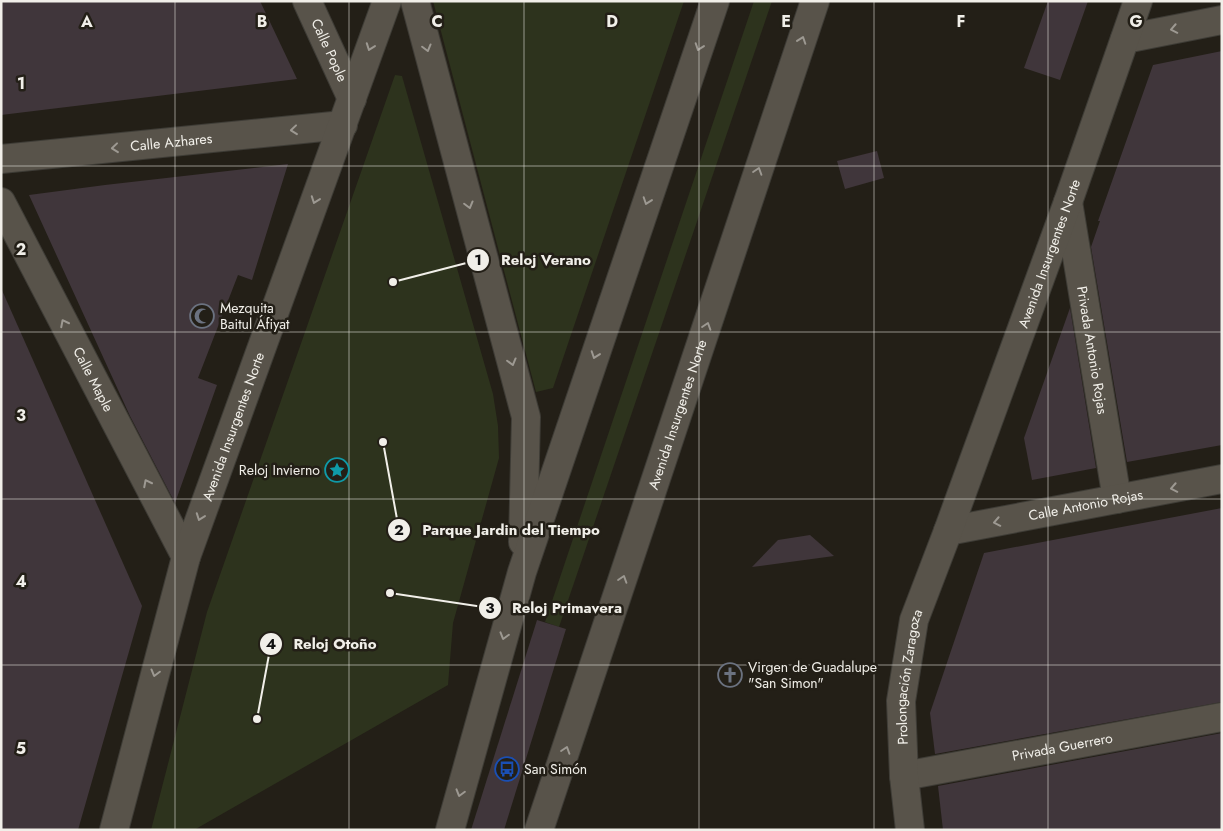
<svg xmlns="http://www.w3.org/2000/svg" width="1223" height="831" font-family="Jost,sans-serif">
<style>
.green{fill:#2d331d}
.building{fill:#40363b}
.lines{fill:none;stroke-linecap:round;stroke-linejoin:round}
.minor-casing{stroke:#3e3c36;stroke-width:30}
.secondary-casing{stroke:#3e3c36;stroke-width:30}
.minor{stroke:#58534a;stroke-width:28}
.secondary{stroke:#58534a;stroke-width:28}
.oneway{stroke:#9d9992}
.grid{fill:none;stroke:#f1efe9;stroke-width:1;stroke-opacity:0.55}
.labels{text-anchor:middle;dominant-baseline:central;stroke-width:5;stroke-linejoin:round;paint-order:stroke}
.street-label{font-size:14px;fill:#f1efe9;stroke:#231f17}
.poi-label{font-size:14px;fill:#f1efe9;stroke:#231f17;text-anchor:start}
.grid-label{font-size:16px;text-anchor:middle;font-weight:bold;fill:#f1efe9;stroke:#231f17;stroke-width:5;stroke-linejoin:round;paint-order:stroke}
.leader{fill:none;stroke:#f1efe9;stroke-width:2}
.callout-dot{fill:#f1efe9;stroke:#231f17;stroke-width:2}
.mark-label{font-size:15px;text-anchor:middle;font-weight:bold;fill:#111}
.callout-label{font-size:15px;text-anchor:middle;font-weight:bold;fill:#f1efe9;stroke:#231f17;stroke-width:5;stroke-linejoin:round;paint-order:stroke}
</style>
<rect width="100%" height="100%" fill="#231f17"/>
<!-- green -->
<g class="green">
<path d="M433 1H684L553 388 536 392Z"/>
<path d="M754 1H772L559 627 545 622Z"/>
<path d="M395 75 402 76 493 394 498 426 499 458 453 623 448 685 194 830H151L207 612Z"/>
</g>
<!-- building -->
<g class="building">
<path d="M1 1H260L297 79 1 115Z"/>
<path d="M1048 1H1088L1060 80 1024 68Z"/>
<path d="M1222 51V445L1127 462 1091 247 1100 221H1098L1153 65Z"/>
<path d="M877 151 884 178 845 189 837 161Z"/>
<path d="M288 164 252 280 238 275 198 378 217 385 175 503 130 416 29 195 105 185Z"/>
<path d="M1 288 142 606 78 830H1Z"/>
<path d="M1070 308 1096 468 1032 480 1024 438Z"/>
<path d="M1222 508V702L935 754 930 713 984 553Z"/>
<path d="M810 535 834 556 752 567 778 540Z"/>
<path d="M537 620 566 629 504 830H471Z"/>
<path d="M1222 733V830H943L938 786Z"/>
</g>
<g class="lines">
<!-- minor casing -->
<g class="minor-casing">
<g id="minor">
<path id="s1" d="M307 1 352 99"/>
<path d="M1125 39 1222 20"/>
<path id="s2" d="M1 159 343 125"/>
<path id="s3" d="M1 202 186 557"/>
<path id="s4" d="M1068 202 1117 499"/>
<path id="s5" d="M948 531 1222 479"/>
<path id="s6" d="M904 776 1222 717"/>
</g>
</g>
<!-- secondary casing -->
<g class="secondary-casing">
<g id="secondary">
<path d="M415 1 526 417 523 542"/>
<path id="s7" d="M114 830 186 557 387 1"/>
<path d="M450 830 522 572 715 1"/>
<path id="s8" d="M539 830 815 1"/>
<path id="s9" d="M910 830 904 776 901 701 914 620 948 531 1068 202 1138 1"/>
</g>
</g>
<!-- minor -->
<use href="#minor" class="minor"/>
<!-- secondary -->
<use href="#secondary" class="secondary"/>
</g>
<!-- one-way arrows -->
<defs><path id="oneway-chevron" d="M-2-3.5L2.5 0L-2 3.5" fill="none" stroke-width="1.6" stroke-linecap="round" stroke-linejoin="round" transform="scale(1.25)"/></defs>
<g class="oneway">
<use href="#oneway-chevron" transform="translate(1174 29) rotate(169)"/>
<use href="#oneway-chevron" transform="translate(802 40) rotate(-71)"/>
<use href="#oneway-chevron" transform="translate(370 47) rotate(110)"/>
<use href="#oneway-chevron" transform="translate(699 47) rotate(109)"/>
<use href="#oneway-chevron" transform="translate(427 48) rotate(75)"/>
<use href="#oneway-chevron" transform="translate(294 130) rotate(174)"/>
<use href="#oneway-chevron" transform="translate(115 148) rotate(174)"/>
<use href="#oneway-chevron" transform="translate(758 171) rotate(-72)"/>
<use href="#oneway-chevron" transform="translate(315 200) rotate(110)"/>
<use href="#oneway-chevron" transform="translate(647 201) rotate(109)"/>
<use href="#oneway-chevron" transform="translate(469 205) rotate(75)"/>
<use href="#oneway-chevron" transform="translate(64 323) rotate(-117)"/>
<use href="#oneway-chevron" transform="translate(707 326) rotate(-72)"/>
<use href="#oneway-chevron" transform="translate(595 355) rotate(109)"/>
<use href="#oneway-chevron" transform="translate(512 362) rotate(75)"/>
<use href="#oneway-chevron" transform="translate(147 483) rotate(-117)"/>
<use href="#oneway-chevron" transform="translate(1174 488) rotate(169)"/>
<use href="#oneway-chevron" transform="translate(200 517) rotate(110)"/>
<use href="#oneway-chevron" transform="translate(997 522) rotate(169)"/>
<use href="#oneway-chevron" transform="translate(623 579) rotate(-72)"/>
<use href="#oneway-chevron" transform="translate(504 636) rotate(106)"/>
<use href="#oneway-chevron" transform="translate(155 673) rotate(105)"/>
<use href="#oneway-chevron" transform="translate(566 750) rotate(-72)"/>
<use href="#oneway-chevron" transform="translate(460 793) rotate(106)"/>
</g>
<!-- grid -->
<path class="grid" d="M175 1V830M349 1V830M524 1V830M699 1V830M874 1V830M1048 1V830M1 166H1222M1 332H1222M1 499H1222M1 665H1222"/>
<!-- icons -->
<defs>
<g id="mosque-ring" transform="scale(1.25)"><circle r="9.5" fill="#231f17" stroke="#6b7280" stroke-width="1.5"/><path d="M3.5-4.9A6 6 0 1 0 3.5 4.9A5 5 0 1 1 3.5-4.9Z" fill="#6b7280"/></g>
<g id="sight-ring" transform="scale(1.25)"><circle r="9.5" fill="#231f17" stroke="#0f9aa8" stroke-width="1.5"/><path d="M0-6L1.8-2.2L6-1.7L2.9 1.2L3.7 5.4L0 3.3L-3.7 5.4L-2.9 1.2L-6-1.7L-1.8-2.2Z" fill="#0f9aa8"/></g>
<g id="church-ring" transform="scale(1.25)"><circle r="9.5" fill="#231f17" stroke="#6b7280" stroke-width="1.5"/><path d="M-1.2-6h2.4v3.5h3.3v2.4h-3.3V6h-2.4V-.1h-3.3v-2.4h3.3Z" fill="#6b7280"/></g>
<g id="bus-ring" transform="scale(1.25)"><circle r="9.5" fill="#231f17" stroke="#1a4fb4" stroke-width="1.5"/><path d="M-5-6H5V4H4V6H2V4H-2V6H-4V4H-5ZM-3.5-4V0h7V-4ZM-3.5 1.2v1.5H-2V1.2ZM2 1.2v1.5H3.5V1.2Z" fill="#1a4fb4"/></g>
</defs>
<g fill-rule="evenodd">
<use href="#mosque-ring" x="202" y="316"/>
<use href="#sight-ring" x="337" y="470"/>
<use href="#church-ring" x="730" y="675"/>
<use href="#bus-ring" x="507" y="769"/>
</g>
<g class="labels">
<!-- street labels -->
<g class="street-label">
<text stroke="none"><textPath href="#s1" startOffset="54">Calle Pople</textPath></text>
<text stroke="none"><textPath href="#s2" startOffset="171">Calle Azhares</textPath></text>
<text stroke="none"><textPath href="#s9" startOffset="602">Avenida Insurgentes Norte</textPath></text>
<text stroke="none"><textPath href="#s4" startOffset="150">Privada Antonio Rojas</textPath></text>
<text stroke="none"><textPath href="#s3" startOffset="200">Calle Maple</textPath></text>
<text stroke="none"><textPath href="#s8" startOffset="438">Avenida Insurgentes Norte</textPath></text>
<text stroke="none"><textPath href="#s7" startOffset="421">Avenida Insurgentes Norte</textPath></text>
<text stroke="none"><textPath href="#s5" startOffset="140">Calle Antonio Rojas</textPath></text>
<text stroke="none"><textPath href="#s9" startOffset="154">Prolongación Zaragoza</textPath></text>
<text stroke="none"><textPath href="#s6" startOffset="161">Privada Guerrero</textPath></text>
</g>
<!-- poi labels -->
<g class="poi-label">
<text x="220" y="308">Mezquita<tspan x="220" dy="16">Baitul Áfiyat</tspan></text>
<text x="320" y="470" text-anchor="end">Reloj Invierno</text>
<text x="748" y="667">Virgen de Guadalupe<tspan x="748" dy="16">"San Simon"</tspan></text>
<text x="524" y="769">San Simón</text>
</g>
</g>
<g class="grid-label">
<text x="87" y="27">A</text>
<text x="262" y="27">B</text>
<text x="437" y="27">C</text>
<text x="612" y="27">D</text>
<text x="786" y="27">E</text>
<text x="961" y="27">F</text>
<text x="1136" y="27">G</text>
<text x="21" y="89">1</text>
<text x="21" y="255">2</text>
<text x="21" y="421">3</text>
<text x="21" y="587">4</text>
<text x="21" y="754">5</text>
</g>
<!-- callouts -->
<path class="leader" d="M393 282L478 260M383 442L399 530M390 593L490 608M257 719L271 644"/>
<g class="callout-dot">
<circle cx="393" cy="282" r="5"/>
<circle cx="383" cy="442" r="5"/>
<circle cx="390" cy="593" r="5"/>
<circle cx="257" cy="719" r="5"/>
<circle cx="478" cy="260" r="12"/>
<circle cx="399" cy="530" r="12"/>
<circle cx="490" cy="608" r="12"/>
<circle cx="271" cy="644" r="12"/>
</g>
<g class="mark-label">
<text x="478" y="265">1</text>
<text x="399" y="535">2</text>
<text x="490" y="613">3</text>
<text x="271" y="649">4</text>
</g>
<g class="callout-label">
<text x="546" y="265">Reloj Verano</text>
<text x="511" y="535">Parque Jardin del Tiempo</text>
<text x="567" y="613">Reloj Primavera</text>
<text x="335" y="649">Reloj Otoño</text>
</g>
<!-- border -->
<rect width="1223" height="831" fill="none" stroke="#f1efe9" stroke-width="5"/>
</svg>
